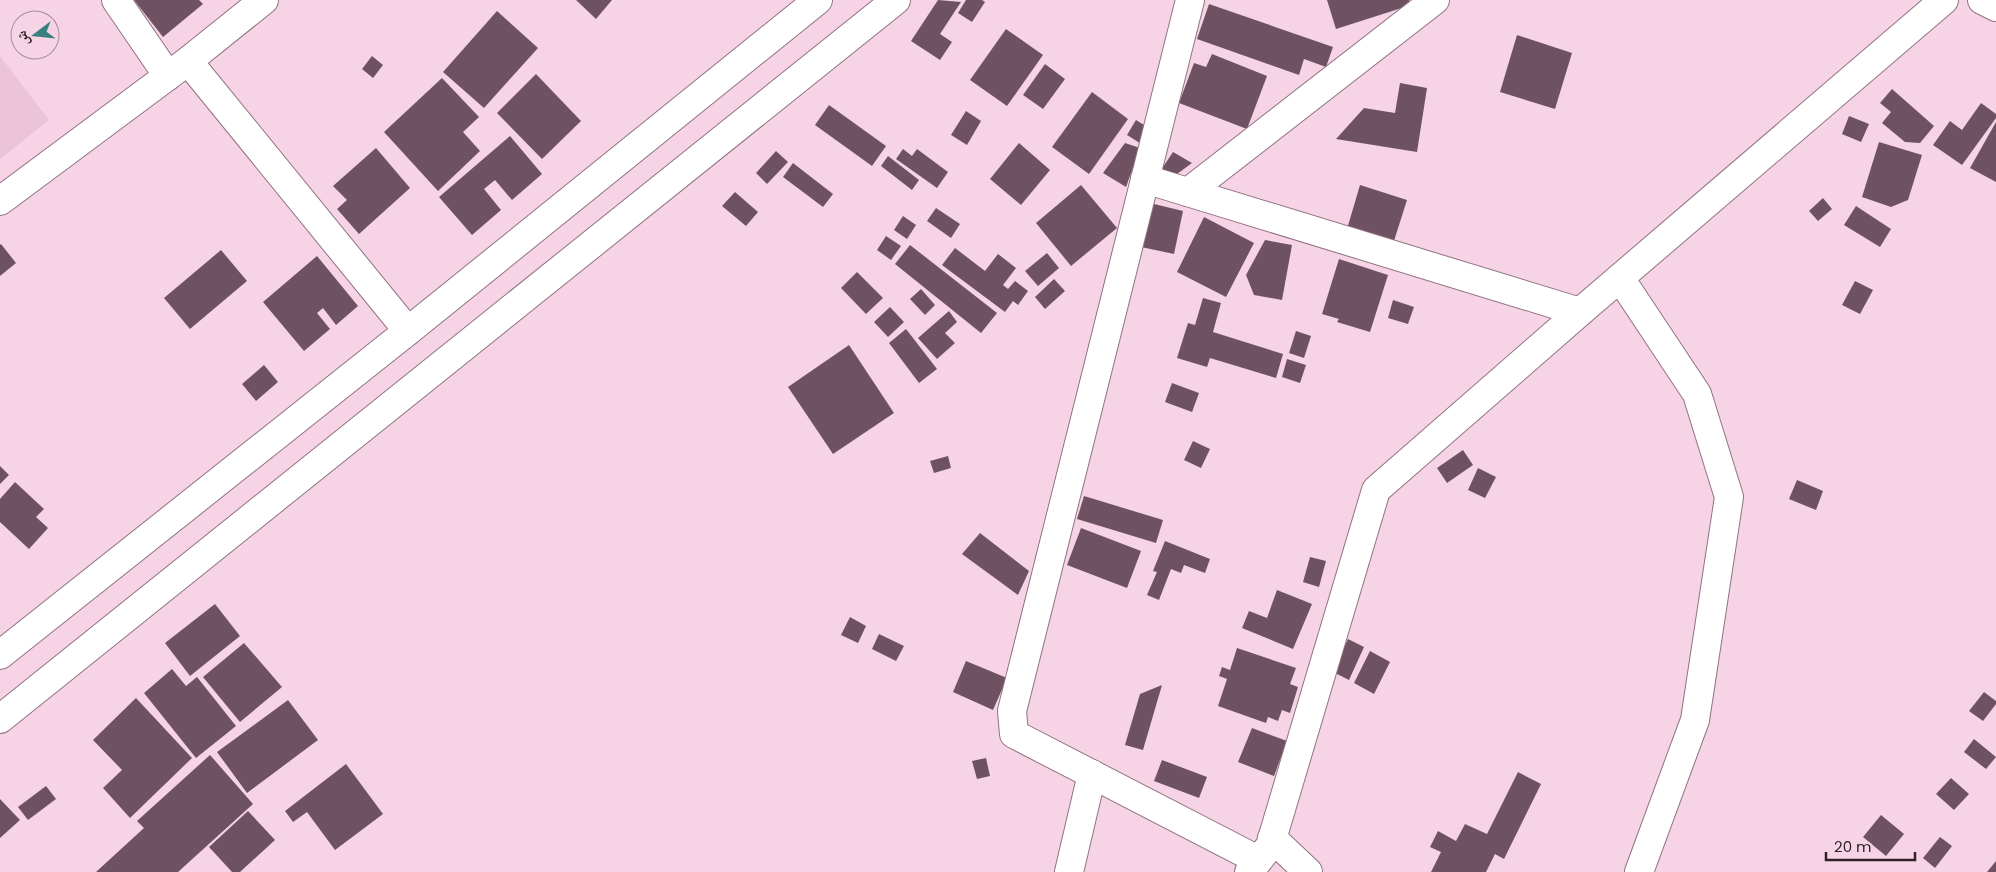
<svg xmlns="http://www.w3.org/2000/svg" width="1996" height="872" font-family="Poppins,'Noto Naskh Arabic',sans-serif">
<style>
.built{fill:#ecc4da}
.building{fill:#6f5262}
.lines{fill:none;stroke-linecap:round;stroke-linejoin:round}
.minor-casing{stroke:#907282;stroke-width:30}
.tertiary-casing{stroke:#907282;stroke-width:30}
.minor{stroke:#fff;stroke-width:28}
.tertiary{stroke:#fff;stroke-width:28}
</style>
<rect width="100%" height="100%" fill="#f6d4e6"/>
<!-- built -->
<path class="built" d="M0 56 49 120 0 159Z"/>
<!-- building -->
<g class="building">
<path d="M134 0H199L203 4 163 37Z"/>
<path d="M576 0H612L596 19Z"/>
<path d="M938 0 961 2 940 34 952 42 940 60 911 41Z"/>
<path d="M966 0H982L985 2 972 22 958 13Z"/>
<path d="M1327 0H1409L1411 5 1336 29Z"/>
<path d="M1209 4 1333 47 1326 67 1304 59 1299 75 1197 39Z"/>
<path d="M497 11 538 48 484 108 443 72Z"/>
<path d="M1006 29 1043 55 1007 106 970 80Z"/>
<path d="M1517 35 1572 53 1555 109 1500 92Z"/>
<path d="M1212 54 1267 76 1247 129 1179 103 1194 63 1206 67Z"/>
<path d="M372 56 383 65 373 78 362 69Z"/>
<path d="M1045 64 1065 79 1043 109 1023 95Z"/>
<path d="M536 74 581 121 542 159 497 113Z"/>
<path d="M442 78 479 117 463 132 480 151 438 191 384 132Z"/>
<path d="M1400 83 1427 88 1417 152 1336 139 1364 108 1395 113Z"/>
<path d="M1892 89 1934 126 1920 143 1905 142 1882 123 1891 112 1880 103Z"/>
<path d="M1092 92 1128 119 1089 174 1052 147Z"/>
<path d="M1981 103 1996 114V118L1962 165 1933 145 1950 121 1962 130Z"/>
<path d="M829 105 886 146 872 166 815 125Z"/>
<path d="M966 111 981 121 967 145 951 135Z"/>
<path d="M1849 116 1869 124 1861 142 1842 134Z"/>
<path d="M1136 120 1152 130 1143 145 1127 135Z"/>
<path d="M1996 122V182L1970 168Z"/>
<path d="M510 136 542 174 512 200 495 180 484 189 501 210 472 235 439 197Z"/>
<path d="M1879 142 1922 155 1908 200 1891 207 1862 197Z"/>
<path d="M1019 143 1050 170 1021 205 990 179Z"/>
<path d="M1125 143 1140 148 1126 187 1103 173Z"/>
<path d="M376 148 410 188 359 234 337 209 347 200 333 186Z"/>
<path d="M903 149 912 156 917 149 948 172 937 188 896 159Z"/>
<path d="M776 151 788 162 767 184 756 173Z"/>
<path d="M1173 152 1192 163 1173 177 1161 170Z"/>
<path d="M888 156 919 180 912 190 881 166Z"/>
<path d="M793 163 833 194 823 207 783 177Z"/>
<path d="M1081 185 1117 228 1071 266 1036 223Z"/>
<path d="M1360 185 1407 200 1393 244 1347 229Z"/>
<path d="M735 192 758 212 746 226 722 206Z"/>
<path d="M1823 198 1832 209 1818 221 1809 211Z"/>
<path d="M1150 203 1183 211 1174 254 1141 247Z"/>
<path d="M1856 206 1891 229 1880 247 1844 225Z"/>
<path d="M936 208 960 224 951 238 927 221Z"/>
<path d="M903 216 916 225 907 239 894 230Z"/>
<path d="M1204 217 1254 243 1226 297 1177 272Z"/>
<path d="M886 236 901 246 891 260 877 250Z"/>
<path d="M1265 240 1292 245 1282 300 1254 295 1246 275Z"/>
<path d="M1 244 16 263 0 276V245Z"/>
<path d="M910 245 997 313 981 333 895 264Z"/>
<path d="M955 248 985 271 998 254 1016 268 1003 285 1008 289 1015 281 1028 291 1018 305 1013 301 1005 312 942 265Z"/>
<path d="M221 250 247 281 190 329 164 298Z"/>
<path d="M1047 253 1059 268 1038 286 1025 271Z"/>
<path d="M317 256 358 306 336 325 323 308 317 313 330 329 304 351 263 302Z"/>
<path d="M1339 259 1388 275 1370 332 1337 322 1339 319 1322 314Z"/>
<path d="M857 272 883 298 866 314 841 288Z"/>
<path d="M1054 279 1065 291 1045 309 1035 297Z"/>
<path d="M1855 281 1873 290 1860 314 1842 305Z"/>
<path d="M921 289 935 305 925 315 910 299Z"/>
<path d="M1203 298 1221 303 1213 332 1283 354 1276 378 1210 358 1207 367 1177 358 1188 323 1195 325Z"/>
<path d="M1393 300 1414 307 1408 324 1388 318Z"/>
<path d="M890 307 904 322 888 337 874 322Z"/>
<path d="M949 311 957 322 945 333 955 343 937 359 918 338Z"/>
<path d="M906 329 937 369 919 383 889 343Z"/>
<path d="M1296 331 1311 336 1304 358 1289 353Z"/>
<path d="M849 345 894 413 833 454 788 387Z"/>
<path d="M1287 359 1306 365 1300 383 1282 377Z"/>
<path d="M264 365 278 382 256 401 242 384Z"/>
<path d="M1172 383 1199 393 1192 412 1165 402Z"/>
<path d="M1193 441 1210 449 1201 468 1184 460Z"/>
<path d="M1463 450 1473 465 1447 483 1437 468Z"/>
<path d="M948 456 951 468 934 473 930 461Z"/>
<path d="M0 466 9 475 0 484Z"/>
<path d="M1478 468 1496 477 1485 498 1468 490Z"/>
<path d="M1797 480 1823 491 1816 510 1789 499Z"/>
<path d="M15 482 44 509 36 517 48 528 29 549 0 522V499Z"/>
<path d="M1084 496 1163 520 1156 543 1077 519Z"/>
<path d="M1081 528 1141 551 1127 588 1067 565Z"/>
<path d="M980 533 1029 571 1018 595 962 554Z"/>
<path d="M1165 541 1210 559 1205 573 1184 565 1181 573 1171 569 1159 600 1147 595 1157 572 1153 571Z"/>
<path d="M1310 557 1326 561 1319 587 1303 582Z"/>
<path d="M1277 590 1312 604 1293 649 1242 628 1249 611 1267 618Z"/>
<path d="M215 604 240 636 190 676 165 643Z"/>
<path d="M850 617 866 626 858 643 841 635Z"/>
<path d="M879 634 904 646 896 661 872 649Z"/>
<path d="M1348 639 1364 647 1349 680 1333 672Z"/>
<path d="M244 643 282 687 240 722 203 677Z"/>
<path d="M1237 648 1296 668 1290 684 1298 687 1290 713 1282 710 1278 721 1268 717 1266 723 1218 706 1227 679 1219 676 1222 667 1230 670Z"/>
<path d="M1370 651 1390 662 1374 694 1354 683Z"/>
<path d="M966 661 1007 678 993 710 953 692Z"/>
<path d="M172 669 186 686 197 677 236 726 196 758 144 693Z"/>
<path d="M1162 685 1143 750 1125 745 1140 694Z"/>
<path d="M1984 692 1996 701V704L1983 721 1969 711Z"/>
<path d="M136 698 192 758 130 818 103 788 122 770 93 740Z"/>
<path d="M288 700 318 740 247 793 217 752Z"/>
<path d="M1252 728 1287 741 1274 776 1238 762Z"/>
<path d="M1974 739 1996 757 1986 769 1964 752Z"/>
<path d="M210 755 253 804 178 872H96L144 828 137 821Z"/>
<path d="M986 758 990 776 977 779 972 761Z"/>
<path d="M1162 760 1207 777 1199 798 1154 781Z"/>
<path d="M346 764 383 814 335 850 307 812 293 822 285 811Z"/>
<path d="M1518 772 1541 784 1504 859 1495 854 1486 872H1431L1441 852 1430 847 1438 831 1456 841 1465 824 1487 834Z"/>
<path d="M1951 778 1969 794 1954 810 1936 794Z"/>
<path d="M46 786 56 799 28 820 18 807Z"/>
<path d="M0 799 20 820 0 838Z"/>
<path d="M248 811 275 840 240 872H232L209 847Z"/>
<path d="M1881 815 1904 834 1886 856 1863 837Z"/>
<path d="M1940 837 1952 846 1935 868 1923 858Z"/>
<path d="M1996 861V872H1987Z"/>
</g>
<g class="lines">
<!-- minor casing -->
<g class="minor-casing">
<g id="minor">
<path d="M116 0 168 76"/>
<path d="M1190 0 1012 711 1014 734 1258 860"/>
<path d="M1982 0 1996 7"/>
<path d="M188 61 408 331"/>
<path d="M1145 179 1580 312"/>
<path d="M1188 192 1435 0"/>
<path d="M0 201 188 61 264 0"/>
<path d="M1620 278 1697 394 1729 497 1695 720 1639 872"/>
<path d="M1272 838 1308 872"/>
<path d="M1069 872 1092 774"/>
<path d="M1249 872 1270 846 1376 490 1580 312 1944 0"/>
</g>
</g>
<!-- tertiary casing -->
<g class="tertiary-casing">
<g id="tertiary">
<path d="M0 655 408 331 818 0"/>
<path d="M0 719 896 0"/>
</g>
</g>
<!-- minor -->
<use href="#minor" class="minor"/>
<!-- tertiary -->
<use href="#tertiary" class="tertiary"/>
</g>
<!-- north arrow -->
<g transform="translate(35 35) rotate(254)"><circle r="24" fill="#f6d4e6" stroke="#a68d9a"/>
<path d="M0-4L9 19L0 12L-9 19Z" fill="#37807f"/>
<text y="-8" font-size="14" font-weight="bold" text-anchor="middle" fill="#2e2228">ش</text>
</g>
<!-- scale -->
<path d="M1826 852v8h89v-8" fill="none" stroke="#2e2228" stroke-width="2.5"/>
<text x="1834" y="852" font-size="15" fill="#2e2228" stroke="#f6d4e6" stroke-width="4" paint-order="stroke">20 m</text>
</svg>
